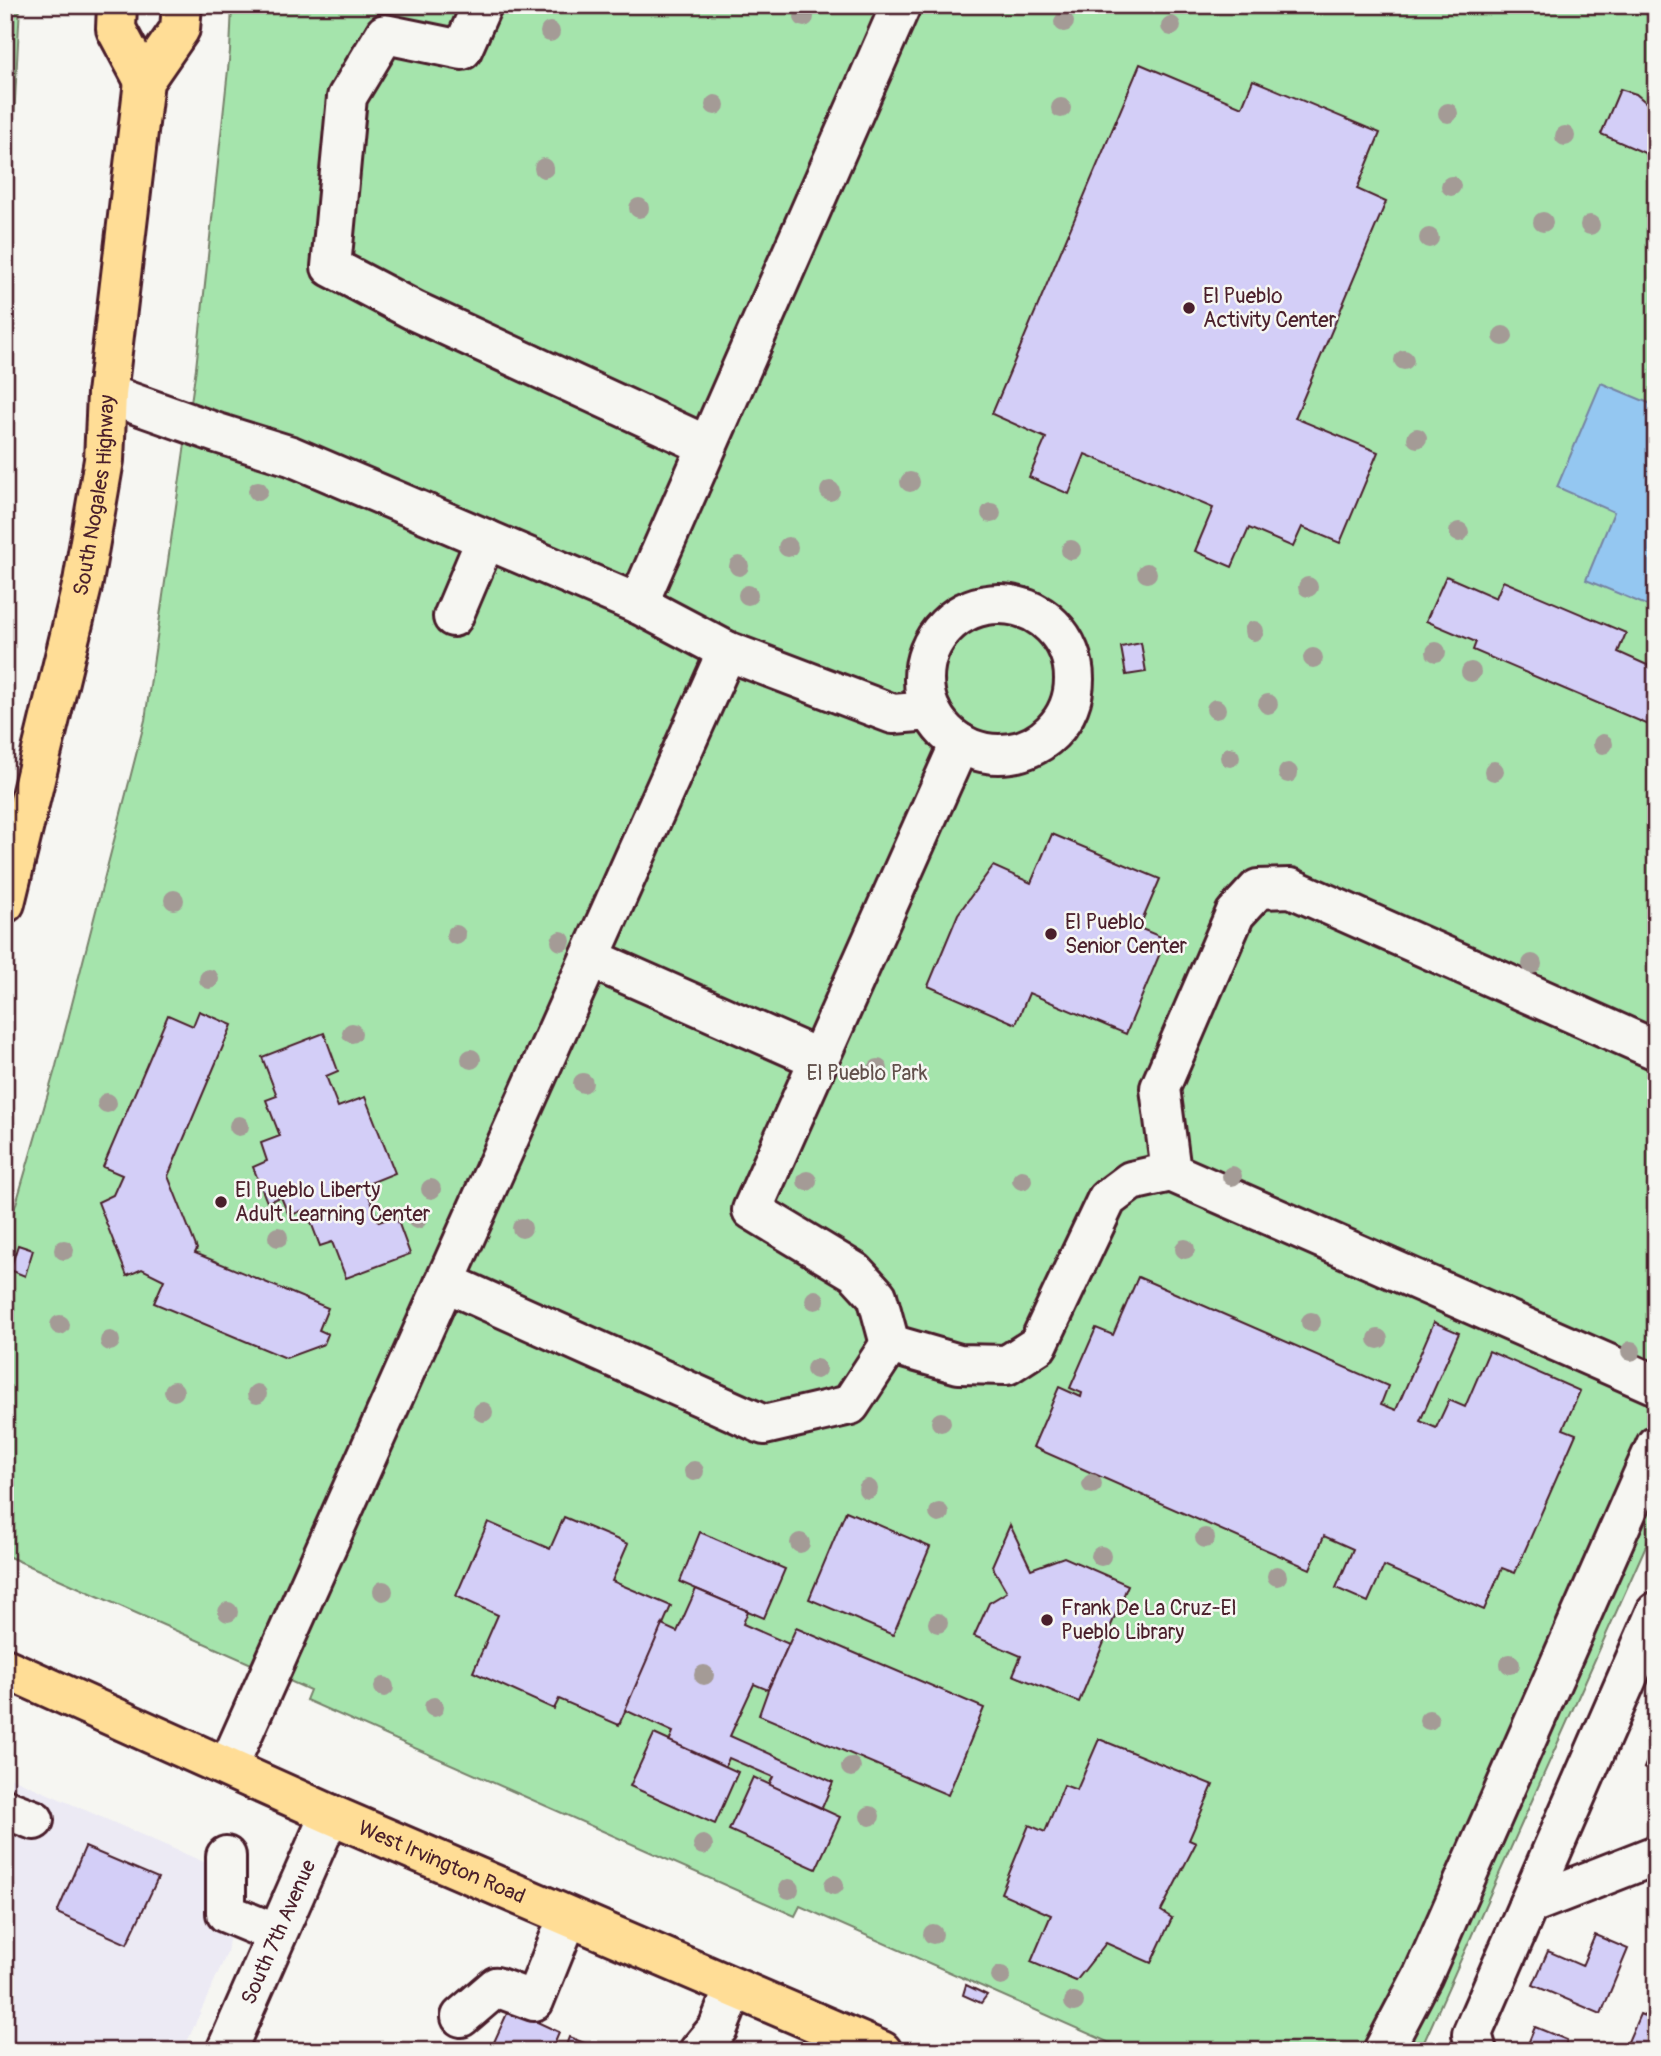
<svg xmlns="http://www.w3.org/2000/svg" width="1661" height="2056" font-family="Pangolin,sans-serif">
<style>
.built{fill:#eceaf4}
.green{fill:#a5e4ac;stroke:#78826c;stroke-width:2}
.water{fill:#94c7f1;stroke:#7684a2;stroke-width:2}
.building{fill:#d3cef7;stroke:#4a1f2b;stroke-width:2}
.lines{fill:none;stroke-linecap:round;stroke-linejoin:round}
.minor-casing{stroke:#4a1f2b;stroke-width:44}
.major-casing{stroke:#4a1f2b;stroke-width:44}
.minor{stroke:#f6f6f2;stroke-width:38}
.major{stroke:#ffdd96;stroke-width:38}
.tree{fill:#a49b96}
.poi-dot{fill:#4a1f2b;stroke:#f6f6f2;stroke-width:2.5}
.labels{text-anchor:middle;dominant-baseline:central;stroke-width:5;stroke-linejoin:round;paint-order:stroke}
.poi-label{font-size:21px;fill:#4a1f2b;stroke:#f6f6f2;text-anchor:start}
.street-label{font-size:21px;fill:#4a1f2b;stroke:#f6f6f2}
.park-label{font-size:21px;fill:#61504b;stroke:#f6f6f2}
</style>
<rect width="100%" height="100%" fill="#f6f6f2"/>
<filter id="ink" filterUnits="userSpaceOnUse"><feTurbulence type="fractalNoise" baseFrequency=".0143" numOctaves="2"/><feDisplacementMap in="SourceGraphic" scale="14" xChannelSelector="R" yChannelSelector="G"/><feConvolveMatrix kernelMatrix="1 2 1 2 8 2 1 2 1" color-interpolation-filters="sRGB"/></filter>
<g filter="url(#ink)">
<!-- built -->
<path class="built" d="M5 1775 238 1877 227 1953 183 2051H5Z"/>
<!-- green -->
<g class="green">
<path d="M5 5H20L5 290Z"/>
<path d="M232 5H1656V1523L1420 2051H1128L800 1906 795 1916 306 1700 310 1690 5 1555V1242L56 1066 145 720 196 368 230 51Z"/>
</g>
<!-- water -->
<path class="water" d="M1601 383 1656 406V601L1653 608 1586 580 1614 512 1557 487Z"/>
<!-- building -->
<g class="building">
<path d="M1140 64 1242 107 1253 80 1380 133 1357 189 1386 202 1295 418 1378 452 1340 543 1302 527 1293 547 1249 528 1232 567 1195 551 1213 508 1085 454 1069 494 1029 477 1046 438 992 414Z"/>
<path d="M1620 89 1636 94 1656 111V158L1601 134Z"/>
<path d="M1446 576 1496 598 1503 581 1626 633 1618 652 1656 669V728L1473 650 1476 642 1426 621Z"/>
<path d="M1141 643 1146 672 1126 675 1121 647Z"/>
<path d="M1052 834 1160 879 1139 928 1166 939 1126 1034 1029 993 1016 1024 928 986 958 914 993 866 1031 883Z"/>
<path d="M199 1011 232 1025 168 1176 197 1249 195 1253 328 1308 319 1330 328 1334 324 1344 286 1358 154 1303 164 1280 142 1269 127 1276 98 1202 113 1195 122 1175 103 1167 168 1015 193 1026Z"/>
<path d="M324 1033 338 1071 326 1076 338 1107 365 1097 395 1173 365 1185 379 1222 396 1216 410 1254 346 1278 332 1242 320 1246 306 1209 289 1216 281 1197 267 1202 253 1167 267 1161 261 1143 280 1136 266 1100 277 1096 262 1057Z"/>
<path d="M18 1245 33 1250 25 1276 10 1270Z"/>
<path d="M1138 1277 1388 1386 1381 1404 1396 1410 1434 1322 1459 1333 1420 1421 1436 1428 1449 1400 1465 1407 1489 1351 1580 1391 1563 1429 1576 1434 1515 1573 1502 1568 1484 1610 1384 1566 1368 1602 1336 1588 1353 1549 1324 1536 1310 1569 1033 1447 1059 1387 1081 1397 1082 1393 1070 1388 1096 1328 1113 1335Z"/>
<path d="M846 1511 930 1547 893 1635 809 1599Z"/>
<path d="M564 1517 628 1544 612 1581 671 1606 619 1725 559 1699 554 1709 473 1672 498 1615 456 1596 488 1522 550 1549Z"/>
<path d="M1010 1525 1031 1569 1064 1557 1128 1585 1079 1702 1013 1675 1021 1656 974 1636 989 1603 1007 1592 992 1566Z"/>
<path d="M700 1532 785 1569 764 1618 680 1582Z"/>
<path d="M696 1589 748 1611 743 1624 789 1644 768 1690 754 1684 730 1736 833 1782 822 1808 769 1785 773 1777 729 1758 725 1767 669 1742 673 1732 625 1710 662 1625 677 1632Z"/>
<path d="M796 1628 984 1708 948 1795 759 1715 768 1690Z"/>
<path d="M654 1734 738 1772 715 1824 630 1786Z"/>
<path d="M1099 1739 1213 1785 1189 1840 1196 1843 1161 1911 1172 1918 1151 1963 1106 1943 1076 1981 1031 1962 1051 1915 1001 1893 1029 1825 1045 1832 1064 1785 1077 1790Z"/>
<path d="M1656 1740V1773L1644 1768Z"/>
<path d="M753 1777 840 1817 816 1869 729 1830Z"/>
<path d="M85 1847 158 1878 127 1944 57 1913Z"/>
<path d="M1595 1935 1628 1949 1601 2014 1533 1985 1548 1951 1582 1966Z"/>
<path d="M966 1985 987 1995 981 2003 963 1995Z"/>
<path d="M509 2009 559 2032 551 2051H490Z"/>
<path d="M1640 2014 1656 2021V2051H1624Z"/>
<path d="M1535 2027 1567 2040 1563 2051H1525Z"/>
<path d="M569 2037 600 2049 599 2051H564Z"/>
</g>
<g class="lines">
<!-- minor casing -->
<g class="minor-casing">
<g id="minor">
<path d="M482 5 462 50 385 34 347 97 331 267 415 311 706 445"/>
<path d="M107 394 217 433 291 456 638 604 727 651 893 714 931 711"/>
<circle cx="999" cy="679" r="75"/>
<path d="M638 604 901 5"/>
<path d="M453 617 486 539"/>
<path d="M960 743 752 1210 855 1272 877 1296 890 1344 959 1364 1007 1365 1038 1345 1107 1199 1131 1181 1171 1172"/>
<path d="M590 958 819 1059"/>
<path d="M1656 1050 1291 888 1258 889 1235 914 1160 1088 1171 1172 1656 1385"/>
<path d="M445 1282 764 1425 850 1405 890 1344"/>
<path d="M228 1767 727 651"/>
<path d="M5 1809 34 1820"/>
<path d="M226 1856V1913L277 1934"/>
<path d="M1528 1905 1656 1855"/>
<path d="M461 2017 496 1987 534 2001 568 1917"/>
<path id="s1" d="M226 2051 330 1814"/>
<path d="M699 2051 718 2028 734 1988"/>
<path d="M1383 2051 1423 1975 1656 1445"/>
<path d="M1477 2051 1472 2034 1656 1612"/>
</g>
</g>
<!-- major casing -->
<g class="major-casing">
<g id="major">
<path d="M117 5 116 29 144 81"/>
<path id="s2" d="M5 903 83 582 104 460 107 394 144 81 180 29 182 5"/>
<path id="s3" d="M5 1668 330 1814 882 2051"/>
</g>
</g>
<!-- minor -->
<use href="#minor" class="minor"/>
<!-- major -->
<use href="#major" class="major"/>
</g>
<!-- trees -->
<g class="tree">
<circle cx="804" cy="17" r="10"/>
<circle cx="1064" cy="22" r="10"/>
<circle cx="1171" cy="26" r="10"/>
<circle cx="550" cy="32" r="10"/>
<circle cx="715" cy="105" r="10"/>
<circle cx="1061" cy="108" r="10"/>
<circle cx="1448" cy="113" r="10"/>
<circle cx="1565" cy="136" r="10"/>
<circle cx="544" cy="168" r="10"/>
<circle cx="1451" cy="186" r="10"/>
<circle cx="639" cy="208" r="10"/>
<circle cx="1543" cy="222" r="10"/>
<circle cx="1590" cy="225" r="10"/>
<circle cx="1429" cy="238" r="10"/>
<circle cx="1503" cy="336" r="10"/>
<circle cx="1404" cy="360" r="10"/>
<circle cx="1417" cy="438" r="10"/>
<circle cx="910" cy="482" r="10"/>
<circle cx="258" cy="491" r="10"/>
<circle cx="830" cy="491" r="10"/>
<circle cx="991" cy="513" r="10"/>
<circle cx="1459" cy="532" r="10"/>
<circle cx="788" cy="547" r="10"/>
<circle cx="1071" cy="550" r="10"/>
<circle cx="739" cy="566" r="10"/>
<circle cx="1147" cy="573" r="10"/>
<circle cx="1308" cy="587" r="10"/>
<circle cx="748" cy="595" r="10"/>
<circle cx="1254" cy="631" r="10"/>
<circle cx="1436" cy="652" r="10"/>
<circle cx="1313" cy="658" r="10"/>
<circle cx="1471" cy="672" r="10"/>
<circle cx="1268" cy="704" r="10"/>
<circle cx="1216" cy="709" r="10"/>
<circle cx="1603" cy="744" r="10"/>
<circle cx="1230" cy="757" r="10"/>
<circle cx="1494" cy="771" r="10"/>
<circle cx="1288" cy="773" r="10"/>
<circle cx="174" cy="900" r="10"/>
<circle cx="456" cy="935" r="10"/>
<circle cx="561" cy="941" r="10"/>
<circle cx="1532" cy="964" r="10"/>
<circle cx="209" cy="979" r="10"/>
<circle cx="352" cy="1033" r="10"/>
<circle cx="471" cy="1059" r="10"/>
<circle cx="878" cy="1069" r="10"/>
<circle cx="583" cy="1083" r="10"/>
<circle cx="107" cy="1103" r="10"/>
<circle cx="239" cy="1126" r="10"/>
<circle cx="1232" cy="1176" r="10"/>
<circle cx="1022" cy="1180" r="10"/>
<circle cx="807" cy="1181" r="10"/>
<circle cx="431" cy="1189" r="10"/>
<circle cx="417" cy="1219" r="10"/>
<circle cx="522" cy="1228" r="10"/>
<circle cx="278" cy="1237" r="10"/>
<circle cx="1185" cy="1249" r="10"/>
<circle cx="64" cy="1250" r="10"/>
<circle cx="815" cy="1300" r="10"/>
<circle cx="1311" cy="1322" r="10"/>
<circle cx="60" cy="1325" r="10"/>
<circle cx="1378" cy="1339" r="10"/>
<circle cx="110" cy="1341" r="10"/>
<circle cx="1631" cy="1351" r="10"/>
<circle cx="816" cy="1369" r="10"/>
<circle cx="174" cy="1391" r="10"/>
<circle cx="257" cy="1394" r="10"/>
<circle cx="483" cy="1412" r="10"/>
<circle cx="941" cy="1422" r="10"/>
<circle cx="694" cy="1471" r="10"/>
<circle cx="1092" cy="1484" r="10"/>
<circle cx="868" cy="1489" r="10"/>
<circle cx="939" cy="1513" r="10"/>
<circle cx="1205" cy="1538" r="10"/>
<circle cx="800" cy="1543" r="10"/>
<circle cx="1101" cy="1556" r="10"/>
<circle cx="1277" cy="1576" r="10"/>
<circle cx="383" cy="1591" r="10"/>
<circle cx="228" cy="1612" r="10"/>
<circle cx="938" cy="1623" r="10"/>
<circle cx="1510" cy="1664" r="10"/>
<circle cx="704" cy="1675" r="10"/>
<circle cx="384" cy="1687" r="10"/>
<circle cx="434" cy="1707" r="10"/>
<circle cx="1429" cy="1720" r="10"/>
<circle cx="851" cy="1767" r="10"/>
<circle cx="870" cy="1816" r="10"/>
<circle cx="703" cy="1845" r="10"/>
<circle cx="834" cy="1885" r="10"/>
<circle cx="789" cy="1889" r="10"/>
<circle cx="933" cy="1934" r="10"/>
<circle cx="1001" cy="1976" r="10"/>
<circle cx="1074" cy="2002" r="10"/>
</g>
</g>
<!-- markers -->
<g class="poi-dot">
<circle cx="1189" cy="308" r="7"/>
<circle cx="1051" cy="934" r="7"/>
<circle cx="221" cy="1202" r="7"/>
<circle cx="1047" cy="1620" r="7"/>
</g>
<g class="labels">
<!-- poi labels -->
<g class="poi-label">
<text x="1203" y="296">El Pueblo<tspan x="1203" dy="24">Activity Center</tspan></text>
<text x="1065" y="922">El Pueblo<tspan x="1065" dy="24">Senior Center</tspan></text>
<text x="235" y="1190">El Pueblo Liberty<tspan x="235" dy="24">Adult Learning Center</tspan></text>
<text x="1061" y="1608">Frank De La Cruz-El<tspan x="1061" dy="24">Pueblo Library</tspan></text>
</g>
<!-- street labels -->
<g class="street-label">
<text stroke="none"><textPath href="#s2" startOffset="418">South Nogales Highway</textPath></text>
<text stroke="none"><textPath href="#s3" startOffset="478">West Irvington Road</textPath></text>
<text stroke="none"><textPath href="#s1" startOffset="130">South 7th Avenue</textPath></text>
</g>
<!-- park labels -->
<g class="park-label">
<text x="867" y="1073">El Pueblo Park</text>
</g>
</g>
<!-- margin -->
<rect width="1661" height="2056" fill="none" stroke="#f6f6f2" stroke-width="28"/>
<rect x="14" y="14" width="1633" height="2028" fill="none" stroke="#4a1f2b" stroke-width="2.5" filter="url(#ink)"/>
</svg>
